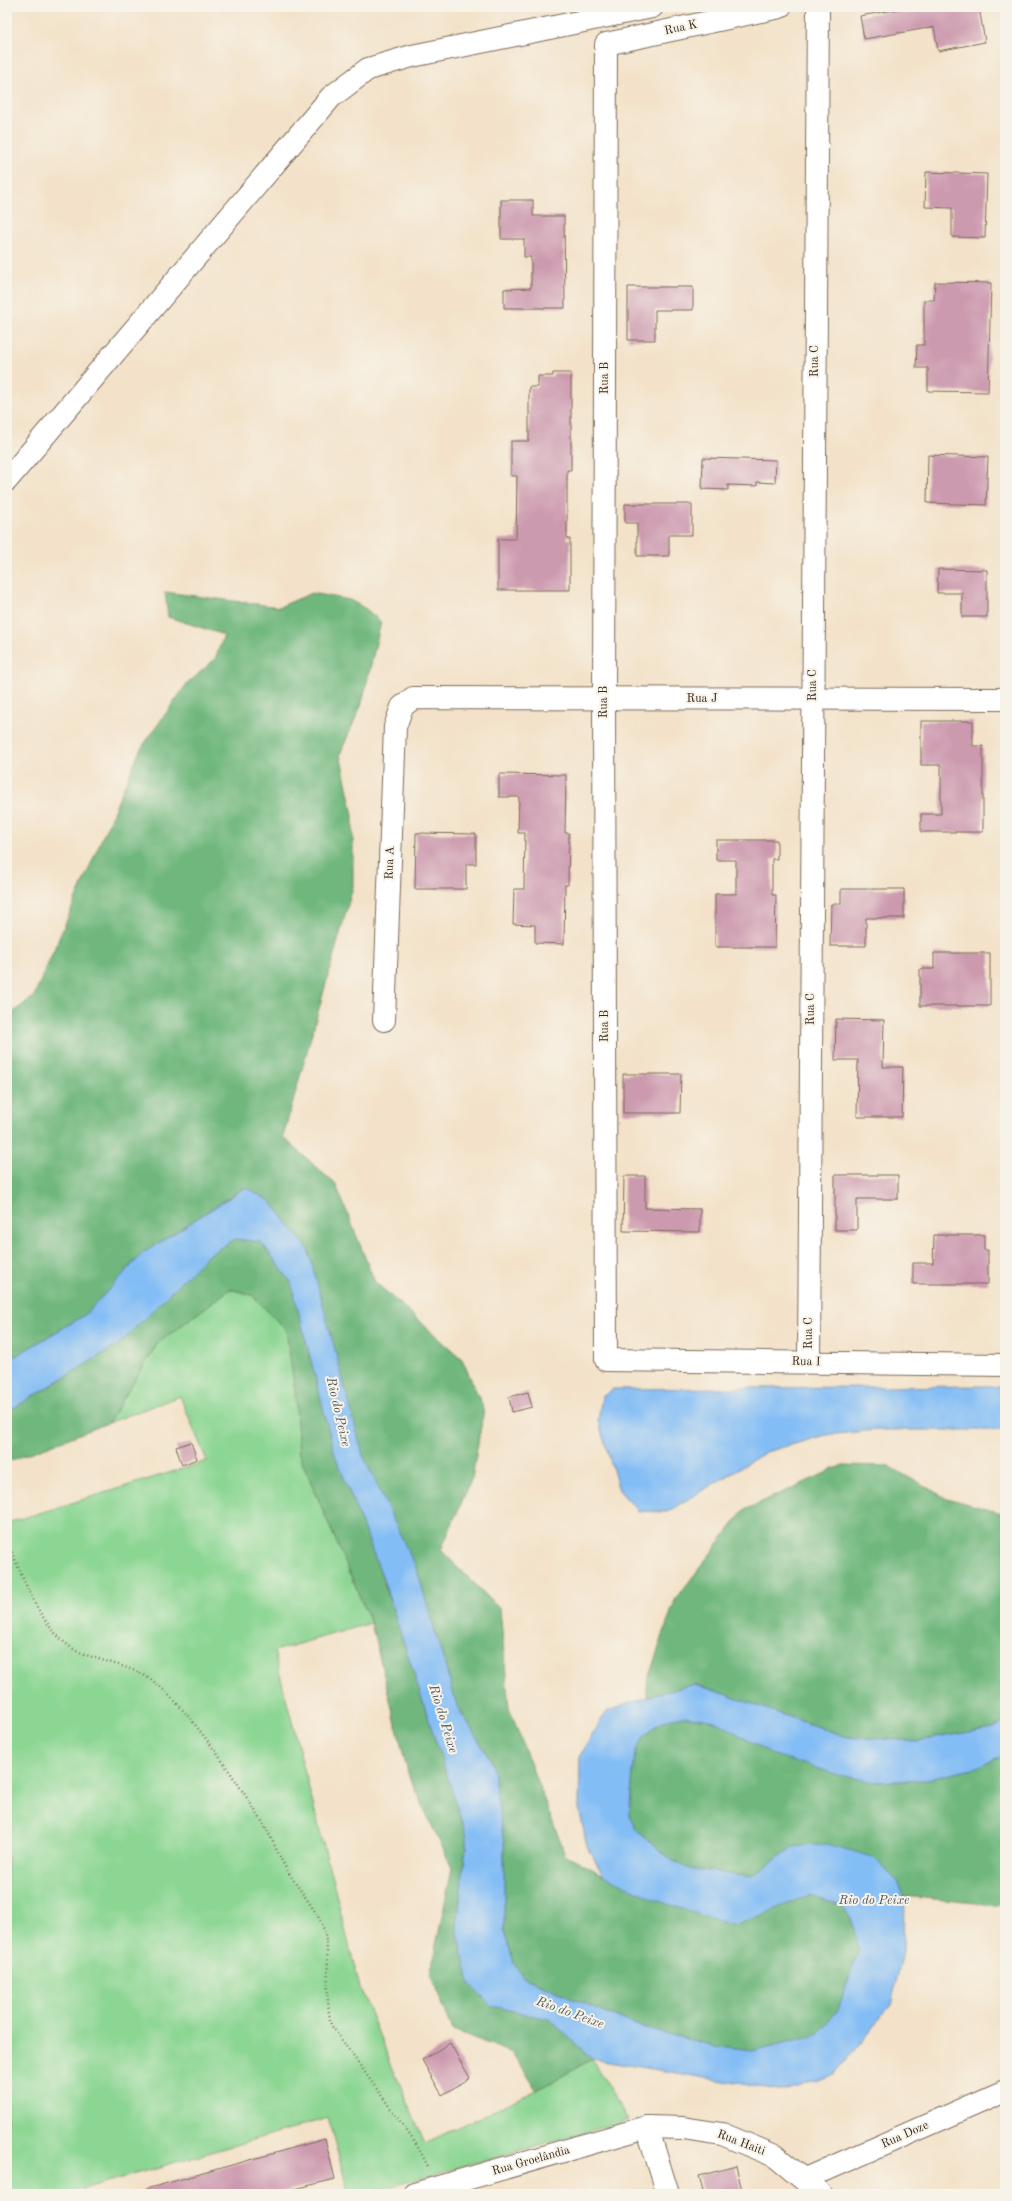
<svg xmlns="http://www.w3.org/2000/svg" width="1012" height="2201" font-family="'Old Standard TT',serif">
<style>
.green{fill:#8bd693;stroke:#638058}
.forest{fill:#70b77d;stroke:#56704e}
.water{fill:#83bdf5;stroke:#5f748a}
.building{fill:#cc9aaf}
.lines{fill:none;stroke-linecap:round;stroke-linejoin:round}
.minor-casing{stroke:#7b6a5a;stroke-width:24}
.path{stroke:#7b6a5a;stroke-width:2.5;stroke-dasharray:1 3;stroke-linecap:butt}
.minor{stroke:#fff;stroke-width:22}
.labels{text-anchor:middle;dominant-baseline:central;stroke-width:4;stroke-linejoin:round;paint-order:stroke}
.street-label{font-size:12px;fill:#3b2a1e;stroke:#f7f3e8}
.water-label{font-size:13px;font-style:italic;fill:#51565e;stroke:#f7f3e8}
</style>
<rect width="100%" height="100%" fill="#f7f3e8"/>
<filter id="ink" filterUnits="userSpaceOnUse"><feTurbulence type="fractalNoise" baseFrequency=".025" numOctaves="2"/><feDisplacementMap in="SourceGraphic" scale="8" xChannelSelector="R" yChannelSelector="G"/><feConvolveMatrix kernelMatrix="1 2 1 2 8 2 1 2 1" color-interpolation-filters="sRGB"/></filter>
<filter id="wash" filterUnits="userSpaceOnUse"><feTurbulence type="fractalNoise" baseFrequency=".012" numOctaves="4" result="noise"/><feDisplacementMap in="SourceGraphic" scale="16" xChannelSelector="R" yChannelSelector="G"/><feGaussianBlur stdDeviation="0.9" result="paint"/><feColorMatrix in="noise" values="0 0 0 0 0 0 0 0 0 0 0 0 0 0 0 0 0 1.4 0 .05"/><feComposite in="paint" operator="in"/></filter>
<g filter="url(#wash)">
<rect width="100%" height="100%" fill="#f3e2c9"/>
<!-- green -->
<path class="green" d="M230 1289 252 1295 287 1330 295 1391 299 1454 371 1623 274 1651 360 1988 388 2057 425 2143 537 2090 592 2059 628 2120 365 2194H349L328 2118 66 2194H7V1523L207 1461 180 1396 108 1423 158 1343Z"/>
<!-- forest -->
<g class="forest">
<path d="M165 592 279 607 312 593 350 600 366 609 381 622 362 703 340 754 353 815V887L283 1137 336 1185 375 1282 462 1359 484 1409 472 1478 441 1550 500 1609 509 1708 565 1854 603 1875 734 1926 809 1894 842 1905 851 1918 859 1950 838 2010 818 2034 753 2051 719 2047 643 2028 523 1977 514 1963 504 1931V1844L492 1762 457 1706 417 1570 363 1455 308 1249 270 1201 245 1187 143 1253 85 1315 7 1361V1017L34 996 140 750 186 685 215 659 224 635 168 617Z"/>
<path d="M235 1239 261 1242 291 1282 335 1455 381 1573 467 1837 457 1927 493 2006 549 2019 592 2059 537 2090 512 2053 453 2030 430 1974 452 1868 409 1777 371 1623 299 1454 295 1391 286 1330 252 1295 230 1289 158 1343 108 1423 7 1462V1412L119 1344 208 1255Z"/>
<path d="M843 1465 888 1466 944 1497 1005 1514V1722L992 1728 919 1741 847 1737 695 1684 647 1697V1682L675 1600 744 1510Z"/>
<path d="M683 1716 716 1721 774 1755 874 1782 924 1780 973 1769 1005 1754V1906L904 1896 898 1882 793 1847 751 1877 688 1868 673 1861 636 1830 629 1815 635 1752 643 1737 654 1727 668 1719Z"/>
</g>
<!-- water -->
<g class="water">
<path d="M246 1187 270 1201 308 1249 363 1455 417 1570 457 1706 492 1762 504 1844V1931L514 1963 523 1977 643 2028 719 2047 753 2051 818 2034 838 2010 859 1950 851 1918 842 1905 809 1895 734 1926 656 1900 603 1875 587 1846 579 1808 580 1756 606 1712 647 1697 695 1684 847 1737 919 1741 992 1728 1005 1722V1754L973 1769 924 1780 874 1782 839 1775 774 1755 716 1721 683 1716 668 1719 654 1727 643 1737 635 1752 629 1815 636 1830 673 1861 688 1868 751 1877 793 1847 827 1844 873 1857 898 1882 904 1896 903 1951 891 2005 834 2075 784 2091 592 2059 549 2019 492 2006 469 1983 457 1927 467 1837 381 1573 335 1455 291 1282 261 1242 235 1239 208 1255 119 1344 7 1412V1361L85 1315 143 1253Z"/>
<path d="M991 1386 1005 1388V1430H876L826 1435 766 1452 667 1512 638 1511 619 1490 598 1420 602 1397 613 1389Z"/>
</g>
<g id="blocks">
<!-- building -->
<g class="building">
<path d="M911 7H979L985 42 938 51 934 27 864 39 860 16Z"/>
<path d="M926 172 987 174 985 238 952 237V208L925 207Z"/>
<path d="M501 200H533V216H564L565 308H504V289L531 288V257H524V239H501Z"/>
<path d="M935 282 991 283 988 392 928 391V368H916L917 345H924V300H934Z"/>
<path d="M628 287H693V310H655V340H628Z"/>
<path d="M553 373H571V470H567V539H570V590H498V539H516L517 476H511V441H529V387H538V376H553Z"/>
<path d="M928 455 988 457 986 505 927 503Z"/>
<path d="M703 458 776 460 775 483 757 482V486L728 485V490L702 489Z"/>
<path d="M625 504H692V535H669V556H637V523H625Z"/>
<path d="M938 569 987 570V617H962V593H937Z"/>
<path d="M921 721H973V746H983V832H921V814H941V765H921Z"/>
<path d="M499 774 566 775 565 833H569L568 885H565L564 944 535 943V925L513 924 514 889H524L525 833H518L519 797H499Z"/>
<path d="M416 833 476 834V864H466V889H415Z"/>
<path d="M716 840H777V859H772V895H776L775 947H715V894H736V860H716Z"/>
<path d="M841 889H904V918H866V946H830L831 904H841Z"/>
<path d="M934 953H990V1006H920V969H934Z"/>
<path d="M836 1019 884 1020 883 1067H903L902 1117H857L858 1060H835Z"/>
<path d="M623 1074H681L680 1113H623Z"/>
<path d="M835 1175H898V1199H857V1230H835Z"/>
<path d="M624 1176H645V1208L700 1209V1232L623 1231Z"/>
<path d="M934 1235H984V1250H988V1284H913V1263H933Z"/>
<path d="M528 1392 532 1407 512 1412 509 1397Z"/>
<path d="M191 1442 197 1459 182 1465 176 1447Z"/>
<path d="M450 2043 470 2078 442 2095 422 2060Z"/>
<path d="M325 2139 335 2179 275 2194H146V2189Z"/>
<path d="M736 2166 743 2194H704L699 2176Z"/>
</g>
</g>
</g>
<g filter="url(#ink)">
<use href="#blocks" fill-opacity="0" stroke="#7b6a5a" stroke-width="1"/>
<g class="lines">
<!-- minor casing -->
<g class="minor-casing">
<g id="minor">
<path d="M780 7 606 44 604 699 606 1360 1005 1365"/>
<path d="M7 480 331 97 368 69 412 56 652 7"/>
<path d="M384 1020 395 727 402 707 413 698 1005 699"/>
<path d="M809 1362 818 7"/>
<path d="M647 2127 668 2194"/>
<path d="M805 2179 1005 2091"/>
<path d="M414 2194 647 2127 683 2128 722 2134 775 2156 821 2194"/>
</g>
</g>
<!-- path -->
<path class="path" d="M7 1541C23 1577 41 1632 77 1651 103 1663 134 1665 157 1684 195 1717 236 1780 263 1823 272 1838 278 1855 287 1870 295 1884 319 1914 323 1927 332 1959 324 1993 331 2025L416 2144 429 2168"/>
<!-- minor -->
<use href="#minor" class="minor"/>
</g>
</g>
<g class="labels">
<!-- street labels -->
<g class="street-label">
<text transform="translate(681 28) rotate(-12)">Rua K</text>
<text transform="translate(815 361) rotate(-90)">Rua C</text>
<text transform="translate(605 378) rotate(-90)">Rua B</text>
<text transform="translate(813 685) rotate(-90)">Rua C</text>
<text x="702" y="699">Rua J</text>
<text transform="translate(604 702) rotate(-90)">Rua B</text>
<text transform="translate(390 863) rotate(-88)">Rua A</text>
<text transform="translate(811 1009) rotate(-90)">Rua C</text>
<text transform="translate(605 1026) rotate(-90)">Rua B</text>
<text transform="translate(809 1333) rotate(-90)">Rua C</text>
<text transform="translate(806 1362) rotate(1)">Rua I</text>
<text transform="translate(905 2135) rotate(-24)">Rua Doze</text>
<text transform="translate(741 2143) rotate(21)">Rua Haiti</text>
<text transform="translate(531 2161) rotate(-16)">Rua Groelândia</text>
</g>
<!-- water labels -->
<g class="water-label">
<text transform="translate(338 1412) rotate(77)">Rio do Peixe</text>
<text transform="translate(443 1719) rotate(73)">Rio do Peixe</text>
<text x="874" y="1900">Rio do Peixe</text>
<text transform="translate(570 2013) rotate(20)">Rio do Peixe</text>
</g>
</g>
<!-- margin -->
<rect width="1012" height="2201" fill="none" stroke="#f7f3e8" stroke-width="24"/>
</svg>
